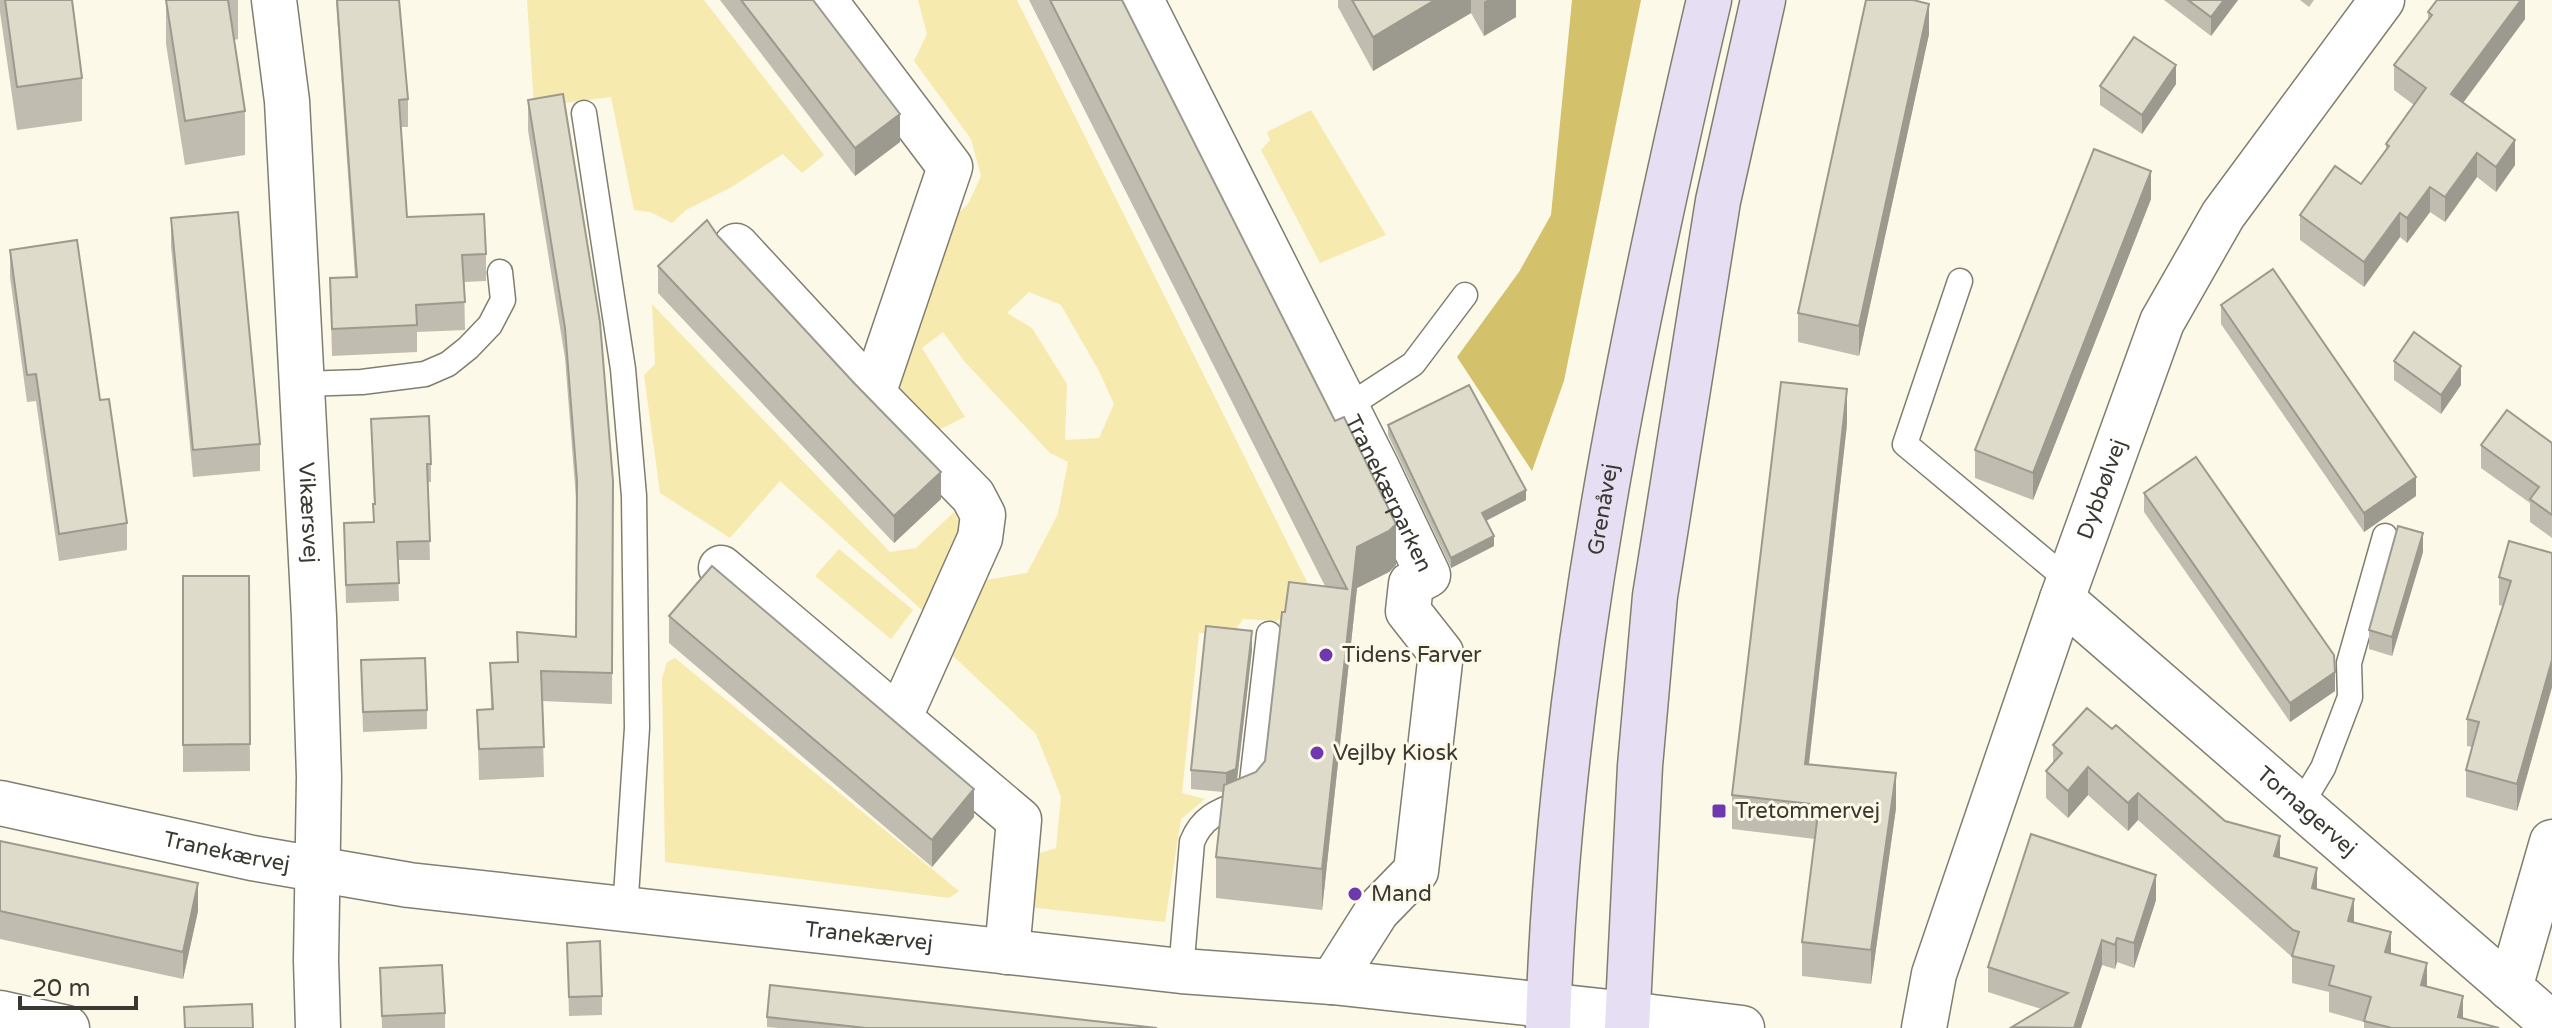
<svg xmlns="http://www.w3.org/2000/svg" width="2552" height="1028" font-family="'Varela Round',sans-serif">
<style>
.green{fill:#f7eaaf;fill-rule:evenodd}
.forest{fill:#d4c16c}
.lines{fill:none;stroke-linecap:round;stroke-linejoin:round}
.service-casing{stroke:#817e70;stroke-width:27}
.minor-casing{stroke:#817e70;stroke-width:47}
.tertiary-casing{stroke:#817e70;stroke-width:47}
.secondary-casing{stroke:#817e70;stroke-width:47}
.service{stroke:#fff;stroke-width:24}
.minor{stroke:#fff;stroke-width:44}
.tertiary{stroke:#fff;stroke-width:44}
.secondary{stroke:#e6def3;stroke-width:44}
.wall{fill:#c0bcaf}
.shaded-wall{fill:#9c998e}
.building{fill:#dfdbcb;stroke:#9c998e;stroke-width:2}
.poi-dot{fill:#6f38af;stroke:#fcf9e8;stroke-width:3}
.labels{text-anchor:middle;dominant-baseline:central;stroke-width:6;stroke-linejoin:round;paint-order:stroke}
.street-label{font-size:22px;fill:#393831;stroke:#fcf9e8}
.poi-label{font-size:22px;fill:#393831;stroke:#fcf9e8;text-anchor:start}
</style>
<rect width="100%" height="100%" fill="#fcf9e8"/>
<!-- green -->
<g class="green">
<path d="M527 0H704L824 155 802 173 783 154 730 188 686 210 672 223 650 212 634 210 611 97 534 107Z"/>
<path d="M918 0H1017L1318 604 1276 621 1243 619 1233 634 1199 633 1182 793 1205 799 1181 819 1165 922 1028 907 1034 855 1056 848 1061 797 1036 734 952 655 980 581 1027 573 1058 514 1068 462 1050 453 964 361 943 332 922 348 965 417 930 434 894 395 954 217 968 204 981 176 971 139 914 61 927 34ZM1029 292 1061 305 1099 371 1114 404 1099 438 1065 440 1067 384 1032 328 1007 313Z"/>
<path d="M1311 110 1386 235 1320 263 1261 150 1270 140 1267 132Z"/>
<path d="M652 304 890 552 916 548 954 512 965 531 926 614 780 481 730 538 660 493 644 375 655 364Z"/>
<path d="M839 549 913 610 891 639 815 576Z"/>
<path d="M675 658 959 891 949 898 665 862 662 679 667 662Z"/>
</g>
<!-- forest -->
<path class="forest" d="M1572 0H1641L1564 381 1532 471 1457 357 1519 272 1551 215Z"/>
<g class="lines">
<!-- service casing -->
<g class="service-casing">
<g id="service">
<path d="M584 113 623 369 634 496 637 728 625 911"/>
<path d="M1960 281 1905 444 2069 581"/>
<path d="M302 384 362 382 425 374 448 364 468 348 490 325 503 300 500 272"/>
<path d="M1347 407 1413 364 1465 295"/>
<path d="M2300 806 2323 768 2350 697 2349 663 2385 536"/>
<path d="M1181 971 1192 842C1203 814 1223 810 1250 799L1269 634"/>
</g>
</g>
<!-- minor casing -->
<g class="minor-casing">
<g id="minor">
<path d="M824 0 950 167 873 394"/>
<path id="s1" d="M1141 0 1377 468 1428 575 1411 584 1408 611 1441 653 1416 871 1377 911 1332 982"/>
<path d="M736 246 873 394 973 496 983 515 980 538 898 721"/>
<path d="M721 568 1019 820 1007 952"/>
<path id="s2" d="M2062 599 2552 1024"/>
<path d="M2510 988 2552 842"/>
<path d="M0 1013 67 1028"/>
<path d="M1628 1014 1742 1028"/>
<path id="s3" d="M1924 1028 1934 974 2062 599 2162 322 2223 215 2382 0"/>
</g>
</g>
<!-- tertiary casing -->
<g class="tertiary-casing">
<g id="tertiary">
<path id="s4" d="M274 0 287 101 314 617 319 777 316 960 318 1028"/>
<path id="s5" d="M0 803 252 858 409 885 1181 971 1332 982 1628 1014"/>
</g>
</g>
<!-- secondary casing -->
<g class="secondary-casing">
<g id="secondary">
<path id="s6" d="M1548 1028C1558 681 1630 337 1709 0"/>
<path d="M1627 1028 1640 766 1655 596 1718 201 1763 0"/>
</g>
</g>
<!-- service -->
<use href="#service" class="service"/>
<!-- minor -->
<use href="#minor" class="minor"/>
<!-- tertiary -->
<use href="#tertiary" class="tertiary"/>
<!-- secondary -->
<use href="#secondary" class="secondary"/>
</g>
<!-- wall -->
<g class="wall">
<path d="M0 0H72L82 78V121L17 130 0 12Z"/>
<path d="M166 0H238V39L234 40 245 111V155L185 165 166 44Z"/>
<path d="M336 0H399L408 99V127H401L407 217 486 254V281L464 282 465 330 417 332V352L332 356 330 278 355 277Z"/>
<path d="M720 0H813L900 142 855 176Z"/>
<path d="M1029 0H1122L1396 565 1389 572 1357 588 1322 910 1216 898V857L1223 792 1191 789V770L1252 650 1237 780 1256 772 1265 761 1285 612 1325 586Z"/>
<path d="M1338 0H1516V17L1484 36 1471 13 1373 71 1338 7Z"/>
<path d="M2164 0H2238L2211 36Z"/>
<path d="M2300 0H2314L2309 7Z"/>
<path d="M2525 0V19L2463 103 2515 165 2496 192 2477 177 2445 222 2430 212 2407 243 2400 237 2364 287 2300 240V215L2361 184 2386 150V144L2414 105 2394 90V65L2428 21V12Z"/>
<path d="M1925 3 1929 34 1859 356 1798 342V313Z"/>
<path d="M2176 84 2142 134 2100 105V86Z"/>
<path d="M528 100 613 481 612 704 542 701 544 777 479 780 477 710 491 709 490 663 517 662V632L576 637 577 511 565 358 528 130Z"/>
<path d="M2151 199 2033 500 1975 478V450Z"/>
<path d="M171 218 260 444V471L193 477 171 246Z"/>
<path d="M718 236 941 499 894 543 658 293V266Z"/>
<path d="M10 250 100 400 127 523V550L59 561 36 401 27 402 10 277Z"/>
<path d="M2221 305 2416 496 2364 532 2221 324Z"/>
<path d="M2394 361 2461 385 2441 414 2394 380Z"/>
<path d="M371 419 431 464V482H428L430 560H398L399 601 346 603 344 523 373 522V504H374Z"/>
<path d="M1847 424 1809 764 1896 808 1871 984 1802 976V942L1815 839 1732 829V795Z"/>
<path d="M1388 425 1526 500 1486 520 1494 546 1451 568 1388 435Z"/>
<path d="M2552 443V538L2530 522V503L2481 468V445Z"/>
<path d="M2144 493 2335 691 2290 722 2144 512Z"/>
<path d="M2423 552 2392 656 2369 649V630Z"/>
<path d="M2552 553V687L2517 811 2466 797V770L2472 747 2467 746V719L2503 606 2499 605V577Z"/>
<path d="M183 576H249L250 771 183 772Z"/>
<path d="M669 616 974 817 932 867 669 643Z"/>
<path d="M361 660 427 710V729L363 732Z"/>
<path d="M2112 729 2225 821 2280 857 2463 1018 2499 1028H2364V1022L2329 1012V992L2292 983V957L2138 820 2128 831 2088 795 2068 818 2046 798V771L2053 762V745Z"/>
<path d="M0 841 198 911 183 979 0 939Z"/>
<path d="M2156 900 2134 968 2117 962 2115 969 2102 965 2081 1028H2012L2041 1009 1988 992V967Z"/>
<path d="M567 943 602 996V1015L569 1016Z"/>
<path d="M380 968 445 1013V1028H382Z"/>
<path d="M767 1017 1157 1028H779L767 1027Z"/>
</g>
<!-- shaded-wall -->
<g class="shaded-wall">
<path d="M1435 0H1471V13L1373 71V37Z"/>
<path d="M1487 0H1516V17L1484 36V2Z"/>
<path d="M2224 0H2238L2211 36V17Z"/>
<path d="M2521 0H2525V19L2451 119V94Z"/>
<path d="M1929 4V34L1859 356V326Z"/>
<path d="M2176 65V84L2142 134V115Z"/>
<path d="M900 114V142L855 176V148Z"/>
<path d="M2515 140V165L2496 192V167Z"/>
<path d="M2477 153V177L2445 222V197Z"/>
<path d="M2151 171V199L2033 500V473Z"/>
<path d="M2430 187V212L2407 243V218Z"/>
<path d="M2400 213V237L2364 287V262Z"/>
<path d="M2461 366V385L2441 414V395Z"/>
<path d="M1847 389V424L1805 798V764Z"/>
<path d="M941 472V499L894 543V516Z"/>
<path d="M2416 477V496L2364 532V513Z"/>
<path d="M1526 490V500L1482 523V513Z"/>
<path d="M1396 524V565L1389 572 1357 588 1322 910V869L1357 547Z"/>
<path d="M2423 533V552L2392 656V637Z"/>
<path d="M1494 536V546L1451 568V558Z"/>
<path d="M1252 631V650L1236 788 1226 792V773Z"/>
<path d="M2552 660V687L2517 811V784Z"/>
<path d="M2335 672V691L2290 722V703Z"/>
<path d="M2088 767V795L2068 818V791Z"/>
<path d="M1896 773V808L1871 984V950Z"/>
<path d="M974 789V817L932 867V840Z"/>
<path d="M2138 793V820L2128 831V803Z"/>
<path d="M2280 836V863L2274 856Z"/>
<path d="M2317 868V895L2312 888Z"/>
<path d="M2156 875V900L2134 968V943Z"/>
<path d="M198 883V911L183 979V952Z"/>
<path d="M2354 899V927L2348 921Z"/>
<path d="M2391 932V960L2385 952Z"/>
<path d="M2117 938V962L2115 969V945Z"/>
<path d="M2102 940V965L2081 1028H2074Z"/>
<path d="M2427 963V990L2421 985Z"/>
<path d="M2463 996V1023L2458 1017Z"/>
</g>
<!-- building -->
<g class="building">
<path d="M5 0H72L82 78 17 87Z"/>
<path d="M166 0H228L245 111 185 121Z"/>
<path d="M337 0H399L408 99 399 100 407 217 484 214 486 254 462 255 465 302 416 305 417 325 332 329 330 278 357 277Z"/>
<path d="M741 0H813L900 114 855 148Z"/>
<path d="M1050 0H1122L1335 421 1344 417 1396 524 1389 531 1357 547 1322 869 1216 857 1224 785 1256 772 1265 761 1282 612H1285L1289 582 1347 589Z"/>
<path d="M1352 0H1435L1373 37Z"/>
<path d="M1866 0H1913L1929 4 1859 326 1798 313Z"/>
<path d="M2188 0H2224L2211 17Z"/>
<path d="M2437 0H2521L2451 94 2515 140 2496 167 2477 153 2445 197 2430 187 2407 218 2400 213 2364 262 2300 215 2335 166 2361 184 2389 146 2386 144 2426 88 2394 65 2432 15 2428 12Z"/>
<path d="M2134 37 2176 65 2142 115 2100 86Z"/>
<path d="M563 94 600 322 613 481 612 673 541 671 544 747 479 749 477 710 493 709 490 663 518 662 517 632 576 637 577 481 565 328 528 100Z"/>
<path d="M2094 149 2151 171 2033 473 1975 450Z"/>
<path d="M238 212 260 444 193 450 171 218Z"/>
<path d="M707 220 718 236 855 384 941 472 894 516 658 266Z"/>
<path d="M77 240 100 400 109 399 127 523 59 534 36 374 27 375 10 250Z"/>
<path d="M2273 269 2416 477 2364 513 2221 305Z"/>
<path d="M2414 332 2461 366 2441 395 2394 361Z"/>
<path d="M1781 382 1847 389 1805 764 1896 773 1871 950 1802 942 1819 805 1732 795Z"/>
<path d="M1469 385 1526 490 1482 513 1494 536 1451 558 1388 425Z"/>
<path d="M2507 410 2552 443V515L2530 499 2539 487 2481 445Z"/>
<path d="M429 416 431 464H427L430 541 397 542 399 583 346 585 344 523 374 522 373 504H375L371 419Z"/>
<path d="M2196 457 2334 655 2335 672 2290 703 2144 493Z"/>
<path d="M2398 526 2423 533 2392 637 2369 630Z"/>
<path d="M2509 541 2552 553V660L2517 784 2466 770 2479 722 2467 719 2511 581 2499 577Z"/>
<path d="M712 566 974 789 932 840 669 616Z"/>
<path d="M183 576H249L250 744 183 745Z"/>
<path d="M1206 626 1252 631 1236 769 1226 773 1191 770Z"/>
<path d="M425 658 427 710 363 712 361 660Z"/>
<path d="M2087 708 2112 729 2116 725 2225 821 2280 836 2274 856 2317 868 2312 888 2354 899 2348 921 2391 932 2385 952 2427 963 2421 985 2463 996 2458 1017 2499 1028H2392L2364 1021 2371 997 2329 985 2334 966 2292 956 2299 932 2293 930 2138 793 2128 803 2088 767 2068 791 2046 771 2062 753 2053 745Z"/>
<path d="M2031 834 2156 875 2134 943 2117 938 2115 945 2102 940 2074 1028 2012 1027 2068 993 1988 967Z"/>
<path d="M0 841 198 883 183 952 0 911Z"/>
<path d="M600 941 602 996 569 997 567 943Z"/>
<path d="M442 965 445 1013 382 1016 380 968Z"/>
<path d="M770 985 1157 1028H866L767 1017Z"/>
<path d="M252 1004 253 1028H185L184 1007Z"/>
</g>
<!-- markers -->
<g class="poi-dot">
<circle cx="1326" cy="655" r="8"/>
<circle cx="1317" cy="753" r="8"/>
<rect x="1711" y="803" width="16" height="16" rx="4"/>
<circle cx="1355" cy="894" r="8"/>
</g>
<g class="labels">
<!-- street labels -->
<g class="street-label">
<text stroke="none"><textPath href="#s3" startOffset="568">Dybbølvej</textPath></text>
<text stroke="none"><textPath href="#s1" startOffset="552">Tranekærparken</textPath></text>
<text stroke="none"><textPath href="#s6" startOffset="522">Grenåvej</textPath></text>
<text stroke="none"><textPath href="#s4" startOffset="514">Vikærsvej</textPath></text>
<text stroke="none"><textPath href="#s2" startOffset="324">Tornagervej</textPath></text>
<text stroke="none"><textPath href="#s5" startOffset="232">Tranekærvej</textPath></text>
<text stroke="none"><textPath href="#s5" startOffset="880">Tranekærvej</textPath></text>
</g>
<!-- poi labels -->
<g class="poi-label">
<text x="1342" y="655">Tidens Farver</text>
<text x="1333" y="753">Vejlby Kiosk</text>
<text x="1735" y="811">Tretommervej</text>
<text x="1371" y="894">Mand</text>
</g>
</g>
<!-- scale -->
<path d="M20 996v12h116v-12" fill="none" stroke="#393831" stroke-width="4"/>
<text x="32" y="996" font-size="24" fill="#393831" stroke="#fcf9e8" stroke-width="6" paint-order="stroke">20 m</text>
</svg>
